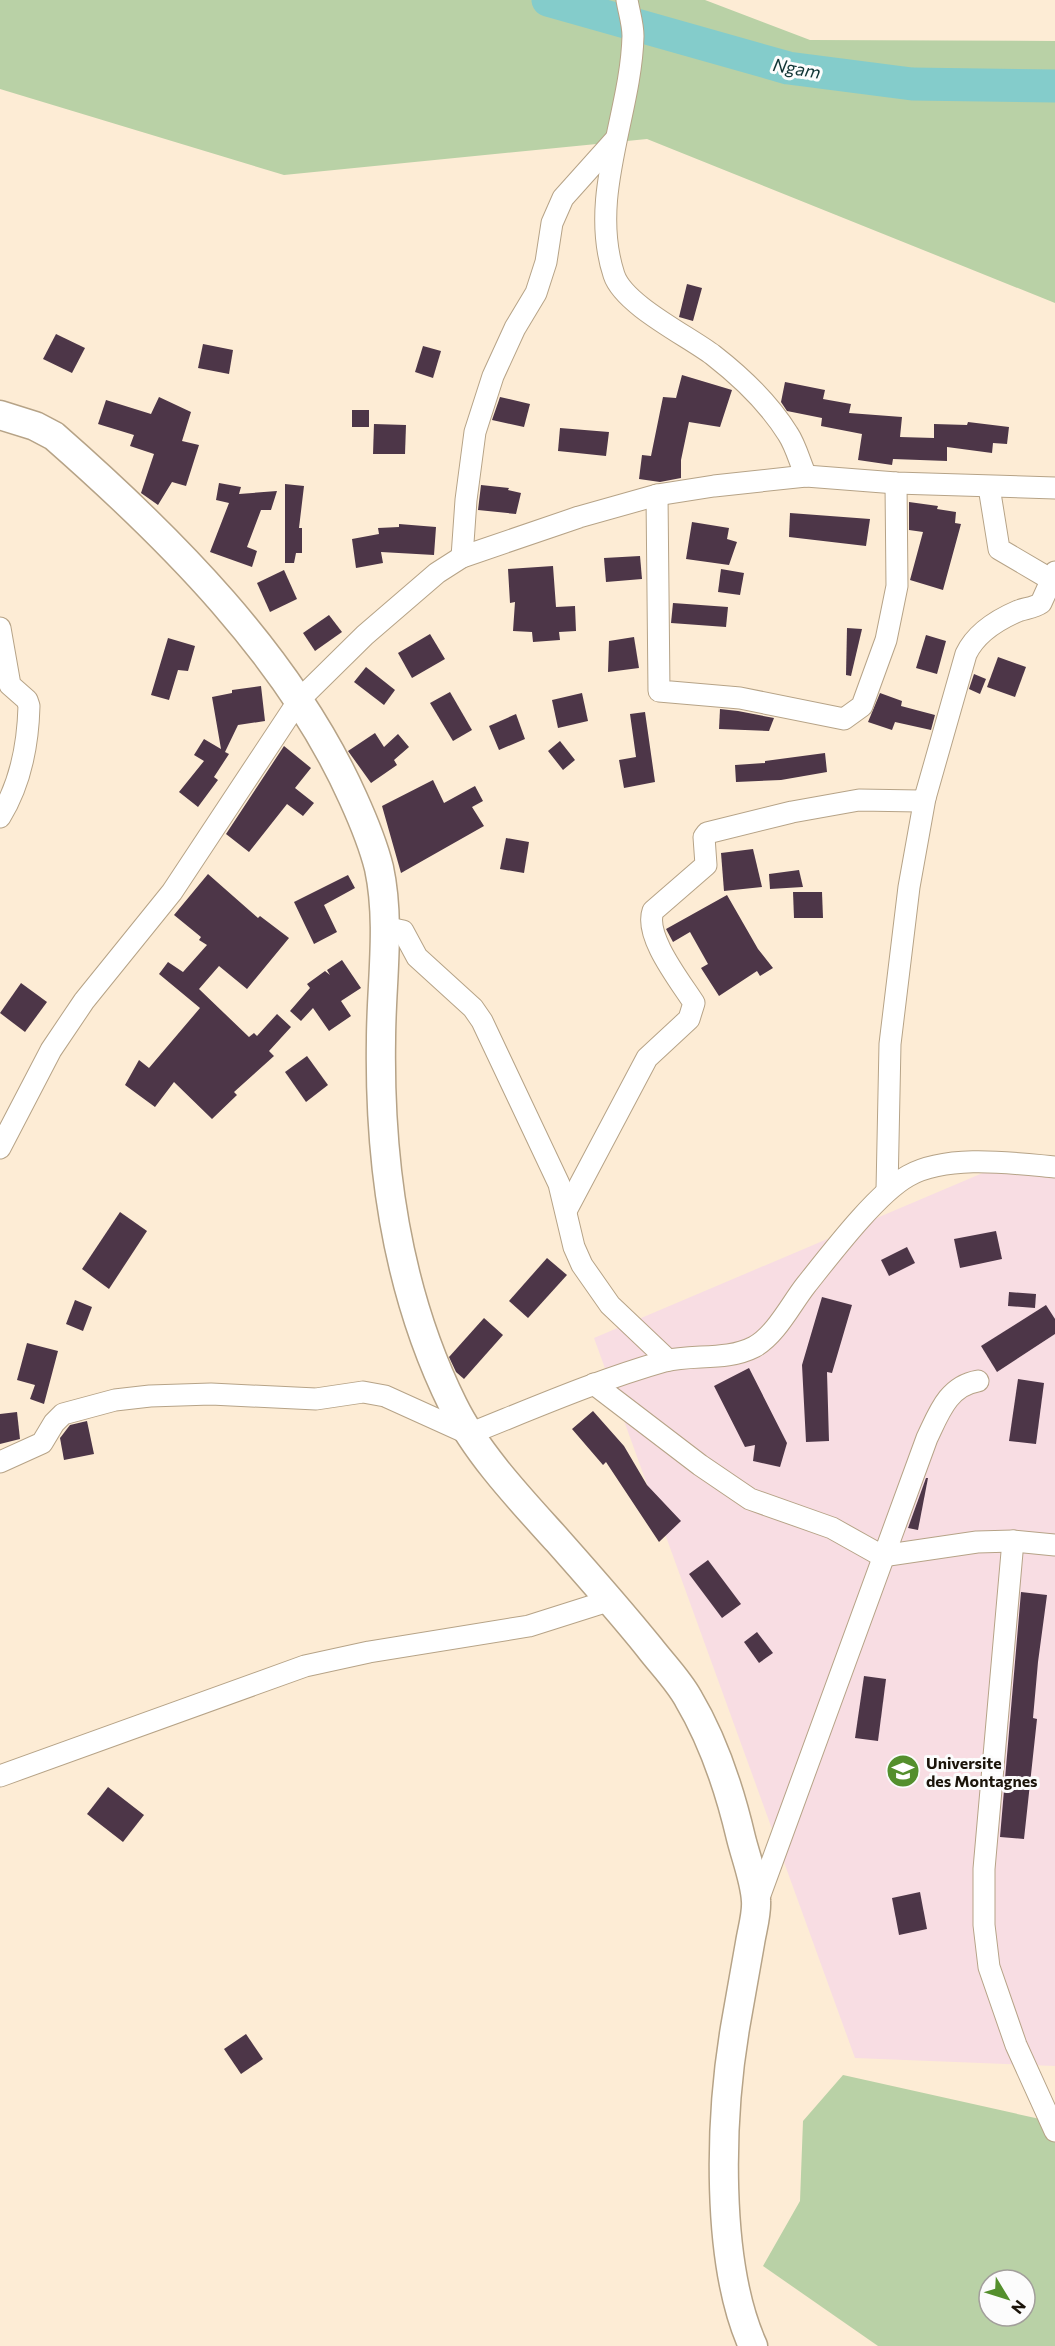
<svg xmlns="http://www.w3.org/2000/svg" width="1055" height="2346" font-family="Commissioner,sans-serif">
<style>
.education{fill:#f8dde3}
.green{fill:#b9d1a6;fill-rule:evenodd}
.lines{fill:none;stroke-linecap:round;stroke-linejoin:round}
.river{stroke:#84cccb;stroke-width:33}
.building{fill:#4d3648}
.street-casing{stroke:#b6a387;stroke-width:23}
.secondary-casing{stroke:#b6a387;stroke-width:31}
.street{stroke:#fff;stroke-width:21}
.secondary{stroke:#fff;stroke-width:28}
.labels{text-anchor:middle;dominant-baseline:central;stroke-width:6;stroke-linejoin:round;paint-order:stroke}
.poi-label{font-size:16px;font-weight:bold;fill:#1b140a;stroke:#fcfcfc;text-anchor:start}
.water-label{font-size:18px;font-style:italic;fill:#103434;stroke:#fcfcfc}
</style>
<rect width="100%" height="100%" fill="#fdecd5"/>
<!-- education -->
<path class="education" d="M1025 1155 1055 1177V2066L855 2058 594 1338Z"/>
<!-- green -->
<g class="green">
<path d="M0 0H705L810 40 1055 41V303L647 139 284 175 0 89Z"/>
<path d="M843 2075 1049 2121 1055 2131V2346H878L763 2266 800 2201 803 2121ZM989 2280H1025V2316H989Z"/>
</g>
<g class="lines">
<!-- river -->
<path class="river" d="M548 0 788 68 912 84 1055 86"/>
</g>
<!-- building -->
<g class="building">
<path d="M687 284 702 288 693 321 679 317Z"/>
<path d="M56 334 85 348 72 373 43 359Z"/>
<path d="M203 344 233 350 229 374 198 368Z"/>
<path d="M423 346 441 351 433 378 415 372Z"/>
<path d="M682 375 732 390 720 427 689 422 681 460V478L660 482 639 479 642 455 651 456 663 397 676 398Z"/>
<path d="M785 382 825 390 823 399 851 404 849 413 902 417 900 437 934 438V424L967 425 968 422 1009 427 1007 444 993 443 992 453 947 447V461L893 459 892 465 858 460 862 434 821 426 822 418 787 411 781 402Z"/>
<path d="M159 397 191 412 182 441 199 445 186 486 172 482 158 505 141 493 154 454 130 446 134 435 98 424 106 400 151 414Z"/>
<path d="M500 397 530 404 524 427 492 420Z"/>
<rect x="352" y="410" width="17" height="17"/>
<path d="M374 424 406 425 405 454H373Z"/>
<path d="M560 428 609 432 606 456 558 451Z"/>
<path d="M219 483 241 487 239 494 277 491 271 510H261L247 547 257 551 252 567 210 552 229 503 216 500Z"/>
<path d="M285 484 304 486 299 528H302V553H296L294 563H285Z"/>
<path d="M481 485 509 488 508 490 521 493 516 514 478 510Z"/>
<path d="M909 502 938 506 937 509 956 512 955 523 961 524 943 590 910 580 923 532 909 530Z"/>
<path d="M790 513 870 519 866 546 789 537Z"/>
<path d="M692 522 729 528 727 539 737 542 729 565 686 559Z"/>
<path d="M399 524 436 527 434 555 381 552 383 563 356 568 352 539 379 534 378 528 399 527Z"/>
<path d="M640 556 642 579 606 582 604 558Z"/>
<path d="M553 566 556 607 575 606 576 631 559 632 560 640 533 642 532 632 513 631 515 602 510 603 508 569Z"/>
<path d="M721 569 744 573 740 595 718 592Z"/>
<path d="M284 570 297 599 270 612 257 583Z"/>
<path d="M673 603 728 607 726 627 671 623Z"/>
<path d="M329 615 342 632 315 651 303 633Z"/>
<path d="M847 628 862 629 851 676 846 675Z"/>
<path d="M430 634 445 659 412 678 398 653Z"/>
<path d="M926 635 946 641 937 674 916 668Z"/>
<path d="M634 637 639 668 608 672 609 641Z"/>
<path d="M168 638 195 646 188 671 178 670 169 700 151 695Z"/>
<path d="M998 657 1026 667 1015 697 987 687Z"/>
<path d="M366 667 395 690 384 705 354 682Z"/>
<path d="M974 674 986 679 980 694 969 689Z"/>
<path d="M261 686 265 721 238 725 225 752 229 754 214 777 218 780 198 807 179 792 204 761 194 755 204 739 221 749 212 697 232 693V690Z"/>
<path d="M450 692 472 730 453 741 430 703Z"/>
<path d="M582 693 588 721 558 728 552 700Z"/>
<path d="M880 693 902 701 901 706 935 715 931 730 895 722 892 730 868 722Z"/>
<path d="M720 709 738 711 774 718 769 731 719 729Z"/>
<path d="M645 712 655 782 624 788 619 760 636 757 630 714Z"/>
<path d="M516 714 525 739 499 750 489 726Z"/>
<path d="M375 733 384 747 398 734 409 747 394 760 397 765 371 783 348 751Z"/>
<path d="M560 741 575 760 563 770 548 751Z"/>
<path d="M284 746 311 768 295 788 314 803 303 816 287 804 249 852 226 834Z"/>
<path d="M825 753 827 772 781 780 736 782 735 765 765 763V761Z"/>
<path d="M433 780 444 803 475 786 483 801 472 807 484 826 401 873 382 806Z"/>
<path d="M506 838 529 842 524 873 500 869Z"/>
<path d="M753 849 762 887 724 891 721 853Z"/>
<path d="M799 870 803 887 770 889 769 874Z"/>
<path d="M208 874 258 918 260 916 289 938 247 989 219 966 199 989 249 1037 254 1033 257 1036 277 1014 291 1027 269 1051 274 1056 234 1092 237 1095 212 1119 174 1082 155 1107 125 1085 139 1060 149 1068 200 1008 159 974 168 962 183 972 207 945 199 940 201 937 174 915Z"/>
<path d="M348 875 355 888 324 905 337 932 314 944 294 902Z"/>
<path d="M793 892H822L823 918H794Z"/>
<path d="M727 895 758 949 773 968 760 976 757 971 719 996 701 968 708 964 690 932 673 942 666 929Z"/>
<path d="M342 960 361 988 341 1001 351 1016 329 1031 313 1008 301 1021 290 1011 310 988 307 984 325 971 330 975 327 970Z"/>
<path d="M21 983 47 1002 25 1032 0 1013Z"/>
<path d="M307 1056 328 1085 306 1102 285 1072Z"/>
<path d="M120 1212 147 1231 109 1289 82 1269Z"/>
<path d="M996 1231 1002 1259 960 1268 954 1239Z"/>
<path d="M907 1247 915 1263 889 1276 881 1260Z"/>
<path d="M547 1258 567 1275 528 1318 509 1301Z"/>
<path d="M1009 1292 1036 1294 1035 1308 1008 1306Z"/>
<path d="M822 1297 852 1305 832 1373 827 1372 829 1441 806 1442 802 1365Z"/>
<path d="M75 1300 92 1307 83 1331 66 1324Z"/>
<path d="M1046 1305 1055 1319V1334L997 1372 981 1346Z"/>
<path d="M484 1318 503 1335 464 1379 456 1372 449 1357Z"/>
<path d="M27 1343 58 1351 44 1404 30 1399 35 1385 17 1380Z"/>
<path d="M749 1368 787 1443 780 1467 753 1461 755 1445 745 1447 714 1386Z"/>
<path d="M1018 1379 1044 1383 1036 1444 1009 1441Z"/>
<path d="M593 1411 624 1446 647 1485 681 1521 659 1542 606 1462 603 1465 572 1429Z"/>
<path d="M17 1412 20 1439 0 1444V1414Z"/>
<path d="M87 1421 94 1454 64 1460 60 1438 70 1425Z"/>
<path d="M926 1478H928L918 1530 908 1528Z"/>
<path d="M708 1560 741 1604 722 1618 689 1574Z"/>
<path d="M1021 1592 1047 1595 1038 1662 1033 1718 1037 1719 1024 1839 1000 1837Z"/>
<path d="M757 1632 773 1653 759 1663 744 1642Z"/>
<path d="M864 1676 886 1679 878 1741 855 1738Z"/>
<path d="M108 1787 144 1815 123 1842 87 1814Z"/>
<path d="M920 1892 927 1929 899 1935 892 1898Z"/>
<path d="M246 2034 263 2059 241 2074 224 2049Z"/>
</g>
<g class="lines">
<!-- street casing -->
<g class="street-casing">
<g id="street">
<path d="M627 0C629 12 633 24 633 36 631 115 588 196 614 275 624 305 688 336 713 355 740 376 770 405 788 434 796 446 800 463 806 476"/>
<path d="M989 487 999 549 1050 579"/>
<path d="M657 495 659 691 740 698 844 719 862 706 886 640 897 586 896 483"/>
<path d="M462 557 466 500 475 432 493 376 515 328 536 293 546 262 552 223 563 198 615 140"/>
<path d="M0 628 10 685 27 700 29 706C28 745 21 783 0 817"/>
<path d="M384 927 403 931 417 957 473 1008 482 1021 559 1184 574 1247 582 1265 610 1305 668 1360"/>
<path d="M0 1148 51 1050 84 1001 172 892 299 700 365 635 437 573 462 557 579 517 657 495 714 486 806 476 896 483 1055 488"/>
<path d="M887 1190 890 1044 909 887 925 798 966 654C976 633 997 620 1018 611 1026 608 1034 608 1041 603L1055 572"/>
<path d="M567 1209 647 1058 689 1019 694 1003C680 981 644 936 653 911L706 865 704 837 707 833 792 812 859 800 919 801 925 798"/>
<path d="M594 1384 700 1465 750 1499 832 1528 882 1556 977 1542 1013 1541 1055 1545"/>
<path d="M0 1462 42 1443 54 1423 63 1414 115 1400 150 1396 211 1394 316 1399 363 1392 385 1396 469 1434C534 1408 598 1380 665 1361 693 1354 727 1361 754 1347 776 1335 791 1304 806 1285 830 1255 876 1194 908 1176 947 1154 1012 1163 1055 1167"/>
<path d="M1013 1541 984 1869V1925L989 1967 1016 2045 1055 2131"/>
<path d="M0 1776 305 1666 369 1652 529 1626 611 1600"/>
<path d="M757 1903 927 1438C939 1413 948 1386 978 1381"/>
</g>
</g>
<!-- secondary casing -->
<g class="secondary-casing">
<path id="secondary" d="M0 415 35 426 54 436C169 537 290 657 353 798 363 820 373 844 379 868 391 924 381 984 381 1040 379 1165 397 1292 453 1405 477 1454 522 1501 558 1541 589 1576 620 1611 649 1647 662 1664 678 1680 688 1698 713 1740 730 1791 741 1838 746 1858 755 1881 756 1901 757 1914 752 1930 750 1943 745 1972 740 2000 735 2028 720 2118 715 2262 753 2346"/>
</g>
<!-- street -->
<use href="#street" class="street"/>
<!-- secondary -->
<use href="#secondary" class="secondary"/>
</g>
<!-- icons -->
<defs>
<g id="university-disc" transform="scale(1.725)"><circle r="9.5" fill="#548f2d" stroke="#fcfcfc"/><path d="M0-5L7-2L0 1L-7-2ZM-4 1L0 2.5L4 1V4Q0 6-4 4Z" fill="#fff"/></g>
</defs>
<g fill-rule="evenodd">
<use href="#university-disc" x="903" y="1771"/>
</g>
<g class="labels">
<!-- poi labels -->
<g class="poi-label">
<text x="926" y="1762">Universite<tspan x="926" dy="18">des Montagnes</tspan></text>
</g>
<!-- water labels -->
<g class="water-label">
<text transform="translate(797 68) rotate(10)">Ngam</text>
</g>
</g>
<!-- north arrow -->
<g transform="translate(1007 2298) rotate(128)"><circle r="28" fill="#fcfcfc" stroke="#a29f9b" stroke-width="1.5"/>
<path d="M0-4.5L10 22L0 15L-10 22Z" fill="#548f2d"/>
<text y="-9" font-size="16" font-weight="bold" text-anchor="middle" fill="#1b140a">N</text>
</g>
</svg>
